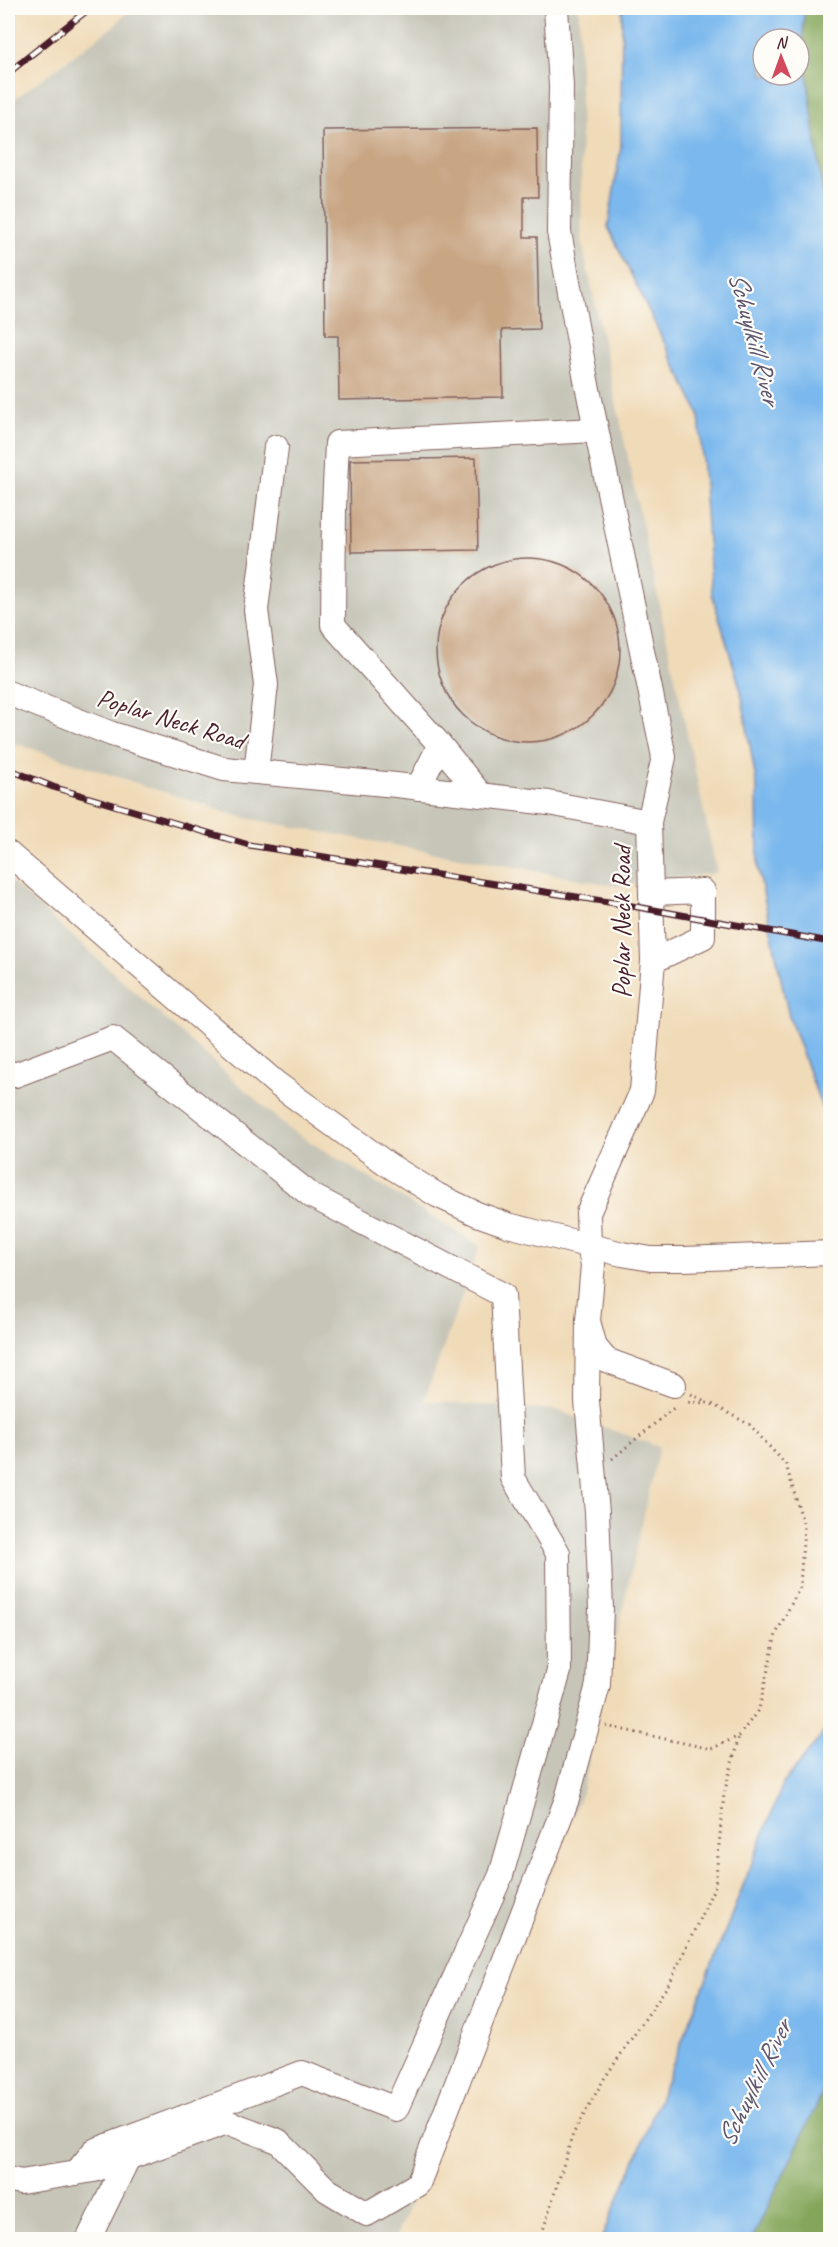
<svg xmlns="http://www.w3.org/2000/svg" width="838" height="2247" font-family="Caveat,sans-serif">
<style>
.industrial{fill:#c6c5b8}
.forest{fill:#84a65a;stroke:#676242;stroke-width:1.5}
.water{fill:#7ab8ed;stroke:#626c8c;stroke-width:1.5;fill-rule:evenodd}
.building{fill:#c8a583}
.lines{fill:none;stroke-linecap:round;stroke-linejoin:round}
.minor-casing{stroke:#84615d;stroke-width:26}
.path{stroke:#84615d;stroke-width:3;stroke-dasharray:1.5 4.5;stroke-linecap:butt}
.minor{stroke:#fff;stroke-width:24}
.rail-casing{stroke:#4a1f2b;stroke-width:7}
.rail{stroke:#fdfcf7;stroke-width:4.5;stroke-dasharray:14;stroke-linecap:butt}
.labels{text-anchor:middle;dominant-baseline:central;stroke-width:4.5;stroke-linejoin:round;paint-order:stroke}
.street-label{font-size:26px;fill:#4a1f2b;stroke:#fdfcf7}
.water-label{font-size:27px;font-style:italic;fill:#5b556f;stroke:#fdfcf7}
</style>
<rect width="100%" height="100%" fill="#fdfcf7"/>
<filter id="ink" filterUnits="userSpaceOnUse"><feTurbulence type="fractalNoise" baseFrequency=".0167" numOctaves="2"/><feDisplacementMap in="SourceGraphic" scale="12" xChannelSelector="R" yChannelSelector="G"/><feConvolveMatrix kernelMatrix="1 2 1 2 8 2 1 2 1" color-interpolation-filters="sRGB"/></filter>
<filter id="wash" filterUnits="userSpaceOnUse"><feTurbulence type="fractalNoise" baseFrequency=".008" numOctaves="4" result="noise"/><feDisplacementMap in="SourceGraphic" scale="24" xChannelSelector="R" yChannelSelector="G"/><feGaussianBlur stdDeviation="1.35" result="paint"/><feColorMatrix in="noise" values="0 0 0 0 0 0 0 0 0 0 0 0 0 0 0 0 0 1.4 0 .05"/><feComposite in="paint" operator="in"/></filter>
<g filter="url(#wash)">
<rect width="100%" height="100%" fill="#f0dbb9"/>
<!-- industrial -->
<g class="industrial">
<path d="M131 8H579L582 243 717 873 617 886 240 817 8 741V104L115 25Z"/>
<path d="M8 879 289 1129 480 1246 424 1401 556 1410 659 1447 582 1792 541 1896 395 2239H8Z"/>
</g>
<!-- forest -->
<g class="forest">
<path d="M804 8H830V250L803 44Z"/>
<path d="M830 2078V2239H752Z"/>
</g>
<!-- water -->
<g class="water">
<path d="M622 8H804L803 44 830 250V1130L789 1017 758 868 757 787 741 691 712 594 699 414 608 227 621 146ZM763 39H799V75H763Z"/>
<path d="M830 1725V2078L752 2239H601L638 2153 783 1784Z"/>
</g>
<g id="blocks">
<!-- building -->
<g class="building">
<path d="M537 128 538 197H524V237H537L539 329 502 330 503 397 339 400 338 336H325L323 130Z"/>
<path d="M476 458 478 550 351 552 350 460Z"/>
<circle cx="528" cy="650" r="92"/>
</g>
</g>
</g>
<g filter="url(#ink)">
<use href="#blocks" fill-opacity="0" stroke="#84615d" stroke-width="1.5"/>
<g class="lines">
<!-- minor casing -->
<g class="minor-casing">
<g id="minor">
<path d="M556 8 561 86 559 232 586 380 664 757 649 822"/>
<path d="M8 693 112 734 224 769 396 785 549 803 649 822 653 961 642 1091 588 1213 589 1246 593 1265 588 1321 595 1347 606 1360 674 1385"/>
<path d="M256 772 266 685 256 610 276 447"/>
<path d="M418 788 440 745"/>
<path d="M481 795 440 745 333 625 334 508 337 443 596 430"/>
<path d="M8 853 277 1084 387 1164 437 1195 477 1214 508 1225 622 1254 651 1259H684L830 1253"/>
<path d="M651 893 703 891V937L653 961"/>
<path d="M8 1072 15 1075 113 1038 312 1196 503 1295 513 1478 558 1553 559 1671 501 1875 396 2109 302 2073 94 2151 76 2173"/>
<path d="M8 2179 21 2182 94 2170 227 2122 278 2141 327 2190 367 2214 418 2184 567 1799 598 1685 601 1609 597 1512 587 1401 588 1321"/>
<path d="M88 2240 128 2158"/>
</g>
</g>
<!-- path -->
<g class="path">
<path d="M691 1394 707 1402"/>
<path d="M612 1459 676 1406"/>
<path d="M606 1726 711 1749 739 1736 759 1709 776 1634 800 1587 804 1526 786 1465 750 1425 710 1403 684 1402"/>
<path d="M540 2240 573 2134 604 2079 670 1982 715 1886 724 1794 739 1736"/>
</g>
<!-- minor -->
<use href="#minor" class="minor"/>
<!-- rail casing -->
<g class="rail-casing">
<g id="rail">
<path d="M8 73 90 8"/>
<path d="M8 769 53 787 249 845 621 904 830 942"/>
</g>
</g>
<!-- rail -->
<use href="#rail" class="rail"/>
</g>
</g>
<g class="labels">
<!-- street labels -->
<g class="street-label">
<text transform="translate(171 719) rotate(17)">Poplar Neck Road</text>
<text transform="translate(621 922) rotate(-90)">Poplar Neck Road</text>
</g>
<!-- water labels -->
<g class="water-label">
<text transform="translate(755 338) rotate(75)">Schuylkill River</text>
<text transform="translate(754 2083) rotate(-64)">Schuylkill River</text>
</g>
</g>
<!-- margin -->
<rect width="838" height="2247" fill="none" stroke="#fdfcf7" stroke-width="30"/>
<!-- north arrow -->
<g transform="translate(781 57) rotate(359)"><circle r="28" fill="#fdfcf7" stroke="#b5a4a5" stroke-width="1.5"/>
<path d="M0-4.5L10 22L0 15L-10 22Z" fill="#d1495b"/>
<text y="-9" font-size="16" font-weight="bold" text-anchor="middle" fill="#4a1f2b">N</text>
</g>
</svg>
